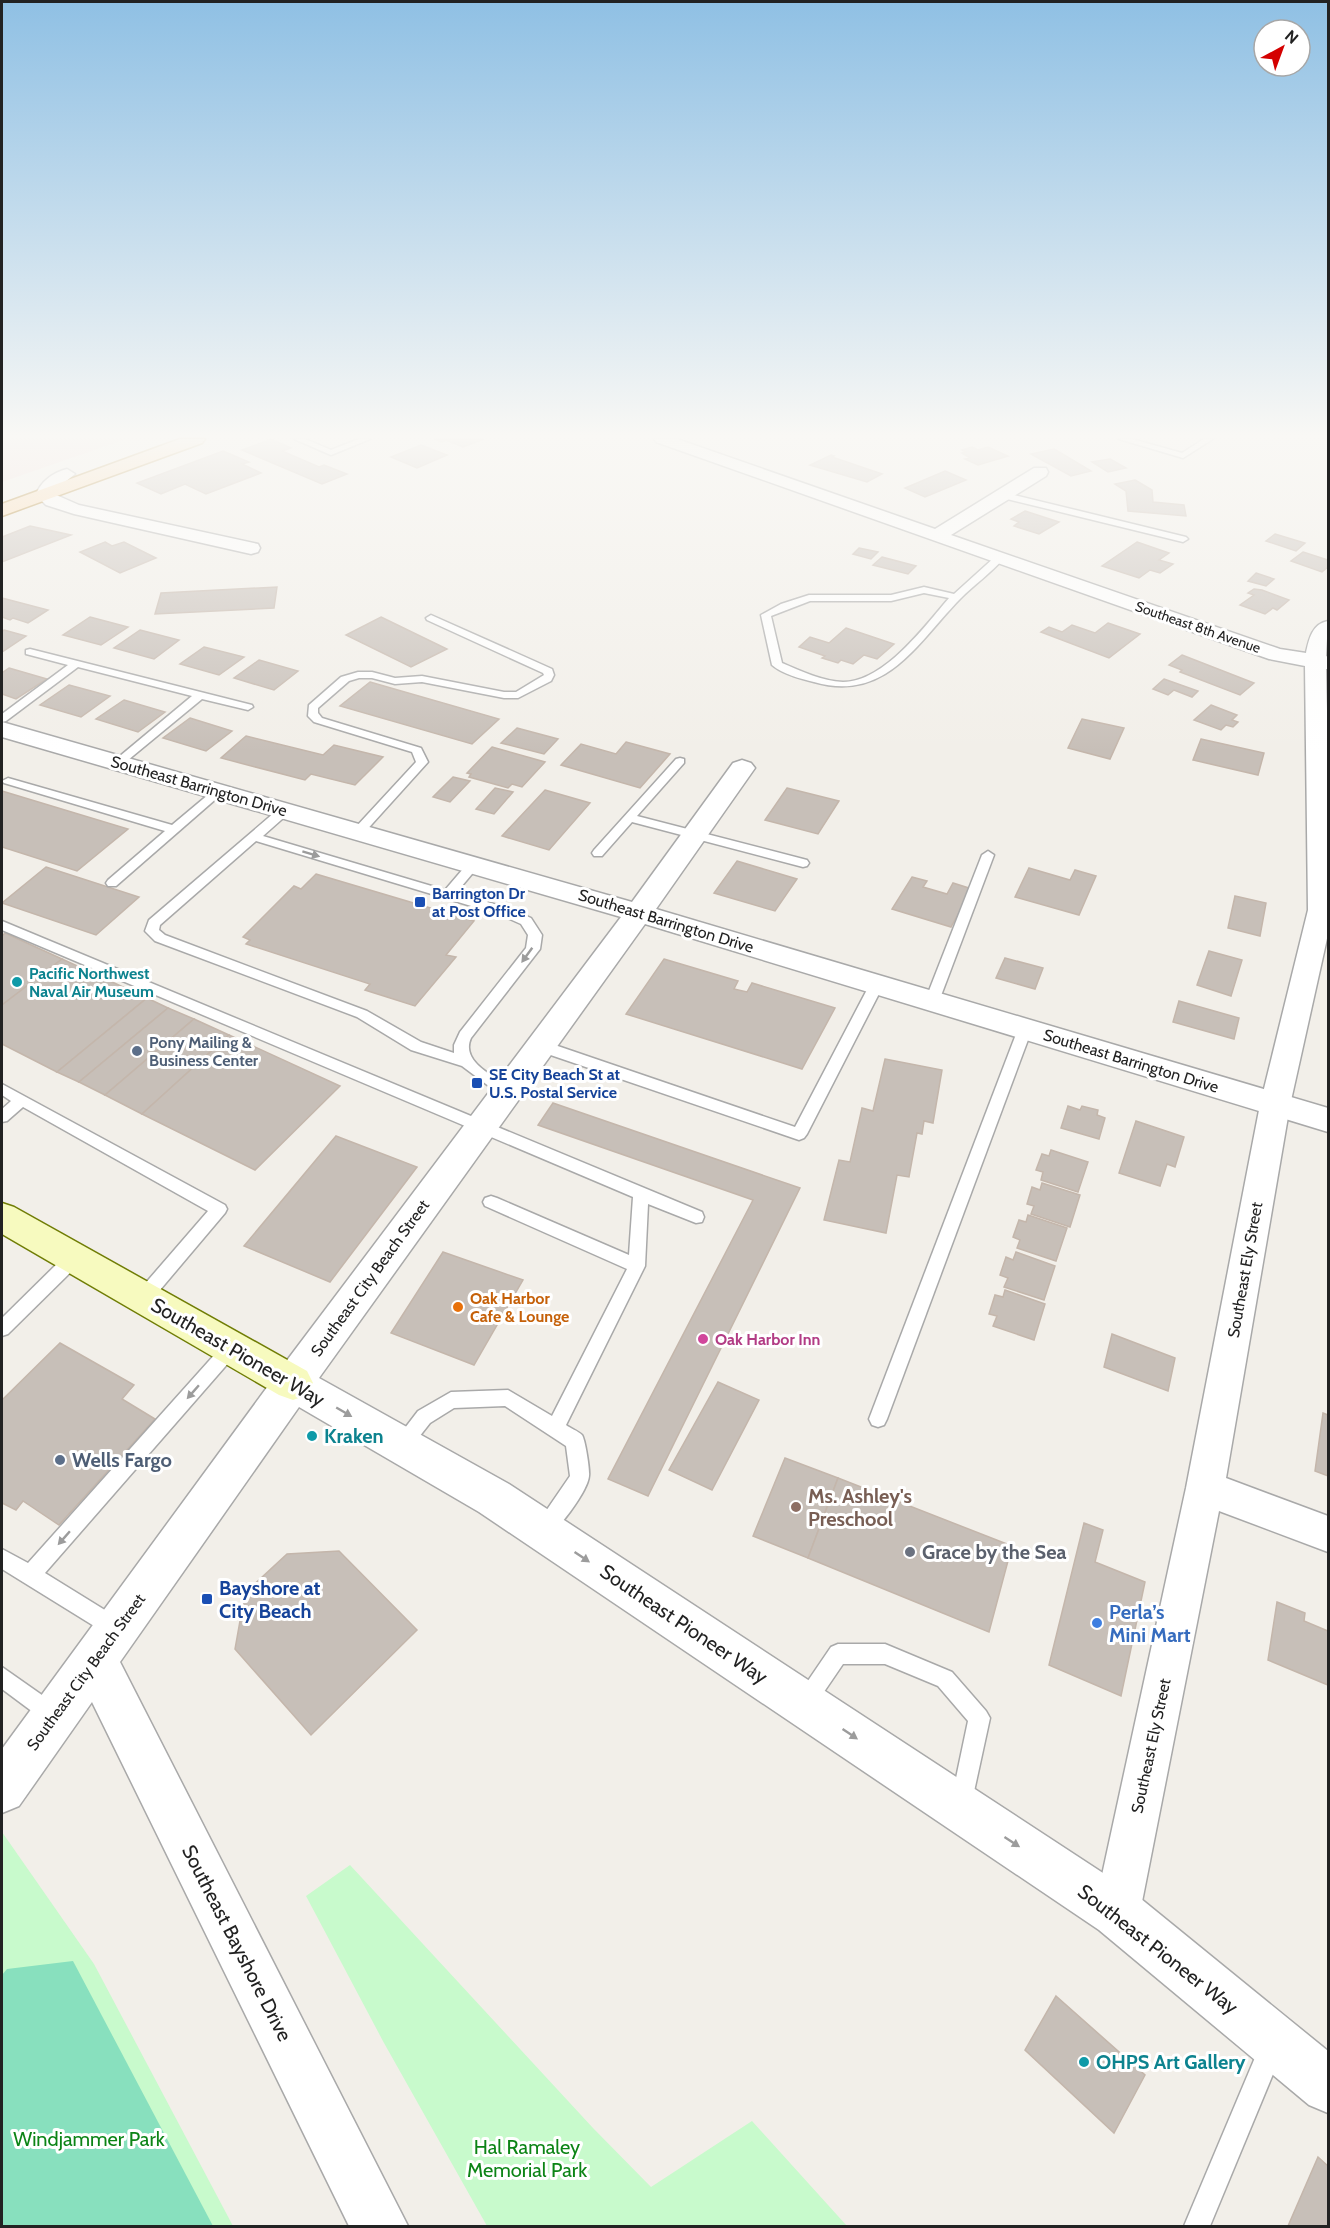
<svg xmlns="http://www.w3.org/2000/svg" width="1330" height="2228" font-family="Cabin,sans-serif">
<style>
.commercial{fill:#f2dad9}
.park{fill:#c8facc}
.pitch{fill:#88e0be}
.building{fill:#c7bfb8;stroke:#c4b6ab;stroke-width:1.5}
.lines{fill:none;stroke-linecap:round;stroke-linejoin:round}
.service-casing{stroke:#a9a9a9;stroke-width:3}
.minor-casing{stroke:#a9a9a9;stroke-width:3}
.tertiary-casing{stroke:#a9a9a9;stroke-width:3}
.secondary-casing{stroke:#707d05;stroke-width:3}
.primary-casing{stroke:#a06b00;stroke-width:3}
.service{fill:#fff;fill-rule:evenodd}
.minor{fill:#fff;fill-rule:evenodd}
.tertiary{fill:#fff;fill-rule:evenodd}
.secondary{fill:#f7fabf;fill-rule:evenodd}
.primary{fill:#fcd6a4;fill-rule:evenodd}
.oneway{fill:#9c9c9c}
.transit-dot{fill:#1a4fb4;stroke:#fff;stroke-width:2}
.culture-dot{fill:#0f9aa8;stroke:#fff;stroke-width:2}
.service-dot{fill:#5c6f8a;stroke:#fff;stroke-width:2}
.food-dot{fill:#e8710a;stroke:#fff;stroke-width:2}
.hotel-dot{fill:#d1479c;stroke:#fff;stroke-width:2}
.education-dot{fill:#8d6e63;stroke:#fff;stroke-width:2}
.worship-dot{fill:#6b7280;stroke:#fff;stroke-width:2}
.shop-dot{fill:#3f7fe0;stroke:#fff;stroke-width:2}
.labels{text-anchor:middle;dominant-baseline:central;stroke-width:6;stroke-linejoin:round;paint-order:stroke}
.far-street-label{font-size:14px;fill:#222;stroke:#fff}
.street-label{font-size:16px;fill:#222;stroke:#fff}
.transit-label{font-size:16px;font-weight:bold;fill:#164399;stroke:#fff;text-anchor:start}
.culture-label{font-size:16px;font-weight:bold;fill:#0d838f;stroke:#fff;text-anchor:start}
.service-label{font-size:16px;font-weight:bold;fill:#4e5e75;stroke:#fff;text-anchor:start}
.food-label{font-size:16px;font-weight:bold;fill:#c56008;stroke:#fff;text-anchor:start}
.hotel-label{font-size:16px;font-weight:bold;fill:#b23c85;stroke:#fff;text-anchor:start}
.near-street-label{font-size:20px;fill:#222;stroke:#fff}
.near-culture-label{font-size:20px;font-weight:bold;fill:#0d838f;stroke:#fff;text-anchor:start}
.near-service-label{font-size:20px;font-weight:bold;fill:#4e5e75;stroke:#fff;text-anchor:start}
.near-education-label{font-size:20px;font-weight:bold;fill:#785e54;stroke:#fff;text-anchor:start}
.near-worship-label{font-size:20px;font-weight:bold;fill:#5b616d;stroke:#fff;text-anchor:start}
.near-transit-label{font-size:20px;font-weight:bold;fill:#164399;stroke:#fff;text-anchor:start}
.near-shop-label{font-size:20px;font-weight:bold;fill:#366cbe;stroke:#fff;text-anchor:start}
.near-park-label{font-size:20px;fill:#0c8416;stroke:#fff}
</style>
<rect width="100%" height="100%" fill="#f2efe9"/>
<!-- commercial -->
<path class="commercial" d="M2 439H126L2 482Z"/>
<!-- park -->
<g class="park">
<path d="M2 1832 94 1964 233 2226H2Z"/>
<path d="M350 1865 593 2128 651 2187 752 2121 847 2226H487L384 2043 306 1896Z"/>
</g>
<!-- pitch -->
<path class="pitch" d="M73 1961 213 2226H2V1975L7 1969Z"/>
<!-- building -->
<g class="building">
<path d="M271 439 291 448 282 451 319 467 324 465 347 474 322 484 242 450Z"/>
<path d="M434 439H484L463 447 446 440 442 442Z"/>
<path d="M421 445 447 455 417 468 391 457Z"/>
<path d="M972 447 978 450 988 447 1008 456 978 465 965 459 970 458 962 453 966 452 962 450Z"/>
<path d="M1054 449 1091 471 1071 476 1031 454Z"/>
<path d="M223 451 249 462 242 464 261 473 206 494 185 484 161 494 137 483Z"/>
<path d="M831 455 834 456 832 457 882 474 867 482 810 465Z"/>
<path d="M1110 459 1126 468 1108 472 1092 462Z"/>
<path d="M945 471 966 480 925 497 905 488Z"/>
<path d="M1135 480 1152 490 1153 502 1184 505 1186 516 1128 511 1126 491 1115 484Z"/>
<path d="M1025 511 1059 522 1039 534 1014 526 1019 522 1011 519Z"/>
<path d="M30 526 71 535 2 562V537Z"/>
<path d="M1275 534 1305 543 1296 551 1266 541Z"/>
<path d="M105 542 112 546 124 542 156 558 120 573 80 552Z"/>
<path d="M1137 542 1169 553 1159 560 1173 564 1160 573 1150 570 1139 578 1102 566Z"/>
<path d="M859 548 878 552 871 559 853 554Z"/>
<path d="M1303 552 1328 560V567L1322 572 1291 561Z"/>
<path d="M882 557 916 566 908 574 873 565Z"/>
<path d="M1256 573 1274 579 1266 586 1248 581Z"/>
<path d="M277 587 274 608 155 614 161 593Z"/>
<path d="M1254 589 1262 590 1289 600 1277 610 1273 608 1265 614 1240 605 1254 595 1248 593Z"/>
<path d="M2 598 48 610 28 623 13 618 10 620 2 617Z"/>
<path d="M90 617 128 627 101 645 63 635Z"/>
<path d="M381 617 447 649 411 667 346 635Z"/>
<path d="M1108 623 1140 634 1109 658 1041 632 1049 627 1062 632 1072 625 1095 633Z"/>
<path d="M846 628 894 644 877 659 864 655 853 664 841 660 838 663 822 658 825 656 799 647 810 637 829 643Z"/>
<path d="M4 630 26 636 2 652V632Z"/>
<path d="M140 630 179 640 154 659 114 648Z"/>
<path d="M204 647 244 657 219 675 180 664Z"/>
<path d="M1182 655 1254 683 1240 695 1180 672 1182 670 1169 665Z"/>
<path d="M259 660 298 671 274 690 234 678Z"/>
<path d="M9 668 47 679 16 699 2 694V673Z"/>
<path d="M1164 679 1198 691 1192 697 1174 690 1168 695 1153 689Z"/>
<path d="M370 682 499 719 472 744 340 706Z"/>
<path d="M69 685 110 696 81 717 40 705Z"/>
<path d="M124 700 165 712 138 732 96 719Z"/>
<path d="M1211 705 1237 715 1232 720 1238 722 1233 727 1226 725 1221 730 1194 720Z"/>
<path d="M190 718 232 731 206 751 163 738Z"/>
<path d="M1082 719 1124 728 1110 759 1068 748Z"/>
<path d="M517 728 558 739 544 754 501 743Z"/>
<path d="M246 736 323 755 334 745 383 757 355 785 311 774 305 780 221 758Z"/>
<path d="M1201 739 1264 753 1258 775 1193 760Z"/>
<path d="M626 742 670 754 640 788 561 765 581 744 616 754Z"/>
<path d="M492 747 545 762 522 787 512 784 508 788 469 777 471 774 467 773Z"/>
<path d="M453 777 470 781 450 802 433 797Z"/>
<path d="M495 788 513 792 494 814 476 809Z"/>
<path d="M787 788 839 801 818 834 765 820Z"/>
<path d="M545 790 590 803 549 850 502 836Z"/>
<path d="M2 791 128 829 77 871 2 847Z"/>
<path d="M737 861 797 879 775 911 714 893Z"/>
<path d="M46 867 139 897 96 935 2 903Z"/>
<path d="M1029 868 1070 880 1075 870 1096 876 1079 915 1015 897Z"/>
<path d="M316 874 474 921 446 955 456 957 415 1006 365 990 370 984 246 944 250 940 243 937 294 886 301 889Z"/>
<path d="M912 877 927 881 923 887 947 894 953 883 972 889 951 927 892 909Z"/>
<path d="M1235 896 1266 903 1260 936 1228 928Z"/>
<path d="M5 933 62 959 2 1005V936Z"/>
<path d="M1209 951 1242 960 1231 996 1197 985Z"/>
<path d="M1005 958 1043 968 1035 989 996 978Z"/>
<path d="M62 959 147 998 57 1072 2 1044V1005Z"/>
<path d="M664 959 738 981 734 989 747 992 752 983 835 1008 802 1069 626 1014Z"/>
<path d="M147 998 168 1008 79 1082 57 1072Z"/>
<path d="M1179 1001 1239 1018 1234 1039 1173 1022Z"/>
<path d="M168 1008 194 1019 105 1095 79 1082Z"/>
<path d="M194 1019 229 1035 142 1114 105 1095Z"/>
<path d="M229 1035 340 1086 255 1170 142 1114Z"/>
<path d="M885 1059 942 1070 933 1123 924 1121 922 1134 917 1133 909 1177 897 1175 886 1233 824 1220 839 1160 850 1162 862 1108 873 1111Z"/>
<path d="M553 1103 800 1188 648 1496 608 1479 753 1200 538 1125Z"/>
<path d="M1068 1106 1080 1110 1082 1106 1098 1110 1097 1115 1105 1118 1099 1139 1061 1128Z"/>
<path d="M1136 1121 1184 1137 1175 1167 1167 1164 1160 1186 1119 1173Z"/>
<path d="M336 1136 417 1167 330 1282 244 1246Z"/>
<path d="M1051 1150 1088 1162 1078 1192 1041 1180 1043 1172 1036 1170 1042 1154 1049 1156Z"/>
<path d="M1042 1183 1080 1195 1070 1227 1031 1214 1034 1206 1027 1204 1032 1187 1040 1190Z"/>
<path d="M1028 1215 1067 1228 1056 1261 1017 1248 1020 1240 1013 1237 1019 1220 1026 1222Z"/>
<path d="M443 1252 523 1280 474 1365 391 1333Z"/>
<path d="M1016 1252 1055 1266 1044 1300 1004 1287 1008 1278 1000 1275 1006 1257 1013 1260Z"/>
<path d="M1005 1290 1045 1304 1034 1340 993 1326 997 1316 989 1314 995 1295 1003 1297Z"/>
<path d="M1112 1334 1175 1358 1168 1391 1104 1367Z"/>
<path d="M60 1343 134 1385 122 1399 155 1419 59 1525 23 1501 16 1510 2 1503V1400Z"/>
<path d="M718 1382 759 1400 712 1490 669 1470Z"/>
<path d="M1323 1413 1328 1415V1476L1315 1471Z"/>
<path d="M785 1458 838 1478 808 1558 753 1536Z"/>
<path d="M838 1478 1012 1546 989 1632 808 1558Z"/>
<path d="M1084 1523 1103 1530 1095 1562 1145 1582 1121 1696 1049 1665Z"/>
<path d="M339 1551 417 1630 311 1735 235 1649 245 1593 287 1554Z"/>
<path d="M1277 1602 1305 1613 1304 1621 1328 1631V1685L1268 1660Z"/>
<path d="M1056 1996 1145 2075 1114 2133 1025 2050Z"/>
<path d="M1318 2157 1328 2166V2226H1288Z"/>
</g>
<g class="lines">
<!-- service casing -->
<g class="service-casing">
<g id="service">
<path d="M294 439H305L331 450 359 439H370L331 455Z"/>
<path d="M1119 439H1132L1182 453 1204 439H1213L1183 458Z"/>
<path d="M1002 492 1186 537 1188 539 1183 542 999 497V493Z"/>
<path d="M996 556 1004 558C991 573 974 585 960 599 917 643 886 703 814 682 801 679 782 674 772 665L761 615 781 604 809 595H891L924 587 954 594ZM924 593 949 598C925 626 884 682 843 682 822 681 801 671 782 663L771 616 810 601H891Z"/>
<path d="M431 615 552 669 554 675 551 681 518 698H504L422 682 395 684 372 678H359L349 681 318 708V713L322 718 421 748 428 762 363 834H355V828L416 762 412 752 314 722 308 716 309 705 341 677 358 672H372L395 678 422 676 504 692H516L544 675 543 673 427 620 426 618Z"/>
<path d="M30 649 252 705 253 707 248 710 202 699 122 765H114V761L192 696 78 667 6 721 2 722V714L68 665 26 654V650Z"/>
<path d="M680 758 684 759V763L637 816 807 860 809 863 807 866 803 867 632 822 602 856H594L592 853 594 850 676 759Z"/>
<path d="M8 778 172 825 215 789 219 787 225 791 116 886H108L106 883 108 880 165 831 4 783 2 781Z"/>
<path d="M285 806 291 810 289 813 263 836 445 890 469 862H477L479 865 477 868 456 893 511 909 531 918 542 935 540 949 471 1038C460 1062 495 1077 512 1088L514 1092 512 1096H502L462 1066 411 1050 357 1017 155 941 145 931 149 920 281 807ZM256 841 501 915 521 924 528 935 526 948 460 1032 454 1045V1053L421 1042 367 1011 165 935 159 930 160 925Z"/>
<path d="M988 851 994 855 939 1001 937 1004H927L925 1001 982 855Z"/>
<path d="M2 921 702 1212 704 1217 702 1222 696 1223 648 1204 645 1266 566 1425C570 1428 578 1431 582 1435 585 1439 590 1470 589 1476 588 1491 556 1534 543 1539L536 1536 533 1530 570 1476 566 1446 505 1406 454 1408 430 1423 408 1451 401 1453 394 1451 392 1445 418 1411 451 1392 508 1390 552 1416 627 1269 485 1206 483 1202 485 1198 491 1196 497 1198 629 1255 633 1197 2 930Z"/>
<path d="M877 979 884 984 807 1134 804 1138 799 1140 536 1050 534 1046 536 1042H546L795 1127 870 984Z"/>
<path d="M1025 1024 1032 1029 887 1419 884 1425 878 1427 872 1425 869 1419 1018 1029Z"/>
<path d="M2 1084 225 1205 227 1209 225 1213 149 1303 143 1305 137 1303 135 1298 137 1293 208 1211 23 1107 7 1121 2 1122V1109L11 1101 2 1095Z"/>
<path d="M74 1251 80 1253 82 1258 80 1263 8 1334 2 1336V1318L68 1253Z"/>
<path d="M231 1341 237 1343 240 1348 237 1353 45 1573 121 1620 124 1627 121 1634 114 1637 107 1634 2 1569V1549L28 1563 225 1343Z"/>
<path d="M838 1644H885L952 1672 986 1711 990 1718 970 1810 962 1813 954 1810 951 1802 968 1721 938 1686 885 1664H843L813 1708 806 1712 799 1708 795 1701 799 1694 831 1647Z"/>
<path d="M2 1667 59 1707 63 1714 59 1721 52 1725 45 1721 2 1689Z"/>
<path d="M1271 2038 1280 2041 1283 2050 1210 2226H1184L1262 2041Z"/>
</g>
</g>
<!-- minor casing -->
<g class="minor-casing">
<g id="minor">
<path d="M654 439H677L935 529 1034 468H1046L1048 472 1046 476 951 535 1280 649 1306 653C1309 639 1312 624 1328 621L1326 656 1328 657V669H1326L1328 752V934L1290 1105 1226 1478 1328 1516V1552L1219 1511 1140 1912 1133 1928 1117 1935 1101 1928 1094 1912 1186 1488 1260 1105 1308 910 1305 666 1269 659 656 442Z"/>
<path d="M67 469 75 474 55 490 54 494 79 505 258 544 260 548 258 552 251 554 74 514 46 505 36 495C40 482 54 472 67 469Z"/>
</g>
</g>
<!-- tertiary casing -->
<g class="tertiary-casing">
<path id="tertiary" d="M2 722 632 902 733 763 742 760 751 763 755 768 656 909 1328 1108V1132L645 924 319 1378 509 1484 1135 1894 1328 2051V2113L1309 2105 1099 1930 479 1512 299 1407 120 1662 408 2226H349L92 1702 19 1806 2 1813V1749L279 1371 621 917 2 737Z"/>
</g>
<!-- secondary casing -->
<g class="secondary-casing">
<path id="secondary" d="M2 1203 14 1207 307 1371 313 1383 307 1395 293 1400 279 1395 2 1234Z"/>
</g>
<!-- primary casing -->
<g class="primary-casing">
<path id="primary" d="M180 439H205L202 443 2 516V504Z"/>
</g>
<!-- service -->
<use href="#service" class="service"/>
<!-- minor -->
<use href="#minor" class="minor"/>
<!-- tertiary -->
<use href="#tertiary" class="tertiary"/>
<!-- secondary -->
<use href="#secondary" class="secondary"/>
<!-- primary -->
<use href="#primary" class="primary"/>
</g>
<!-- one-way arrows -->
<defs><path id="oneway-solid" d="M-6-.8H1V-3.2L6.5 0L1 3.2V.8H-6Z" transform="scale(1.5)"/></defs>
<g class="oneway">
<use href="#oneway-solid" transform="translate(311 854) rotate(17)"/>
<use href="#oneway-solid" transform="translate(527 955) rotate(126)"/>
<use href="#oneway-solid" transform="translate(193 1392) rotate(131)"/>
<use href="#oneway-solid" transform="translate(344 1412) rotate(30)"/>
<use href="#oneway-solid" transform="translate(64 1538) rotate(131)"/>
<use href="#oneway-solid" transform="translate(582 1557) rotate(34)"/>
<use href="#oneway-solid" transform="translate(850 1734) rotate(34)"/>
<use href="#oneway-solid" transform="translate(1012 1842) rotate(33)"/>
</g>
<!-- sky -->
<linearGradient id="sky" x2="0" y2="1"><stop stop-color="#8fc0e4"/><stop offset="0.58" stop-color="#f9f8f5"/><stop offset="1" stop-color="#f9f8f5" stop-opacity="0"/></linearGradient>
<rect width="1330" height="751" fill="url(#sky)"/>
<!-- markers -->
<g class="transit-dot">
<rect x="414" y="896" width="12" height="12" rx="3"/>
<rect x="471" y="1077" width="12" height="12" rx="3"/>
<rect x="201" y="1593" width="12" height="12" rx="3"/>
</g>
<g class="culture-dot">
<circle cx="17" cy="982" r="6"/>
<circle cx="312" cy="1436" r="6"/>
<circle cx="1084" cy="2062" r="6"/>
</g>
<g class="service-dot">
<circle cx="137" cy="1051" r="6"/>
<circle cx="60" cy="1460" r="6"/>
</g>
<circle class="food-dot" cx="458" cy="1307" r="6"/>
<circle class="hotel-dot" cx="703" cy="1339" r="6"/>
<circle class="education-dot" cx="796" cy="1507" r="6"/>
<circle class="worship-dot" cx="910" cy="1552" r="6"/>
<circle class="shop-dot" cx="1097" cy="1623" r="6"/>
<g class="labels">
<!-- far-street labels -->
<g class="far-street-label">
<text transform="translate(1198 627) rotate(19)">Southeast 8th Avenue</text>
</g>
<!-- street labels -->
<g class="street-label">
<text transform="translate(199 786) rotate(16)">Southeast Barrington Drive</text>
<text transform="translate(666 921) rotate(17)">Southeast Barrington Drive</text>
<text transform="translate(1131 1061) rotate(17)">Southeast Barrington Drive</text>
<text transform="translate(1245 1270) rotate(-80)">Southeast Ely Street</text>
<text transform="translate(370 1278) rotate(-54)">Southeast City Beach Street</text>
<text transform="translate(86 1672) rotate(-54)">Southeast City Beach Street</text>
<text transform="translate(1151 1746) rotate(-78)">Southeast Ely Street</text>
</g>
<!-- transit labels -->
<g class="transit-label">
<text x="432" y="893">Barrington Dr<tspan x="432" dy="18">at Post Office</tspan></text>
<text x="489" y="1074">SE City Beach St at<tspan x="489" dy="18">U.S. Postal Service</tspan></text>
</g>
<!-- culture labels -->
<g class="culture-label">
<text x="29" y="973">Pacific Northwest<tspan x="29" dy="18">Naval Air Museum</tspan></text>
</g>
<!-- service labels -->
<g class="service-label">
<text x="149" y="1042">Pony Mailing &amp;<tspan x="149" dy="18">Business Center</tspan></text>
</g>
<!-- food labels -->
<g class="food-label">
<text x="470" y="1298">Oak Harbor<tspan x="470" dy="18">Cafe &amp; Lounge</tspan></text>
</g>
<!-- hotel labels -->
<g class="hotel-label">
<text x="715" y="1339">Oak Harbor Inn</text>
</g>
<!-- near-street labels -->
<g class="near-street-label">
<text transform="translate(238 1352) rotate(30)">Southeast Pioneer Way</text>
<text transform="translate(684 1624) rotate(34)">Southeast Pioneer Way</text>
<text transform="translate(237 1943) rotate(63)">Southeast Bayshore Drive</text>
<text transform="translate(1158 1949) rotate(38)">Southeast Pioneer Way</text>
</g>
<!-- near-culture labels -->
<g class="near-culture-label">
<text x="324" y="1436">Kraken</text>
<text x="1096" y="2062">OHPS Art Gallery</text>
</g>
<!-- near-service labels -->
<g class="near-service-label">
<text x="72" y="1460">Wells Fargo</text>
</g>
<!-- near-education labels -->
<g class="near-education-label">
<text x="808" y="1496">Ms. Ashley's<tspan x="808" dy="23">Preschool</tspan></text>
</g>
<!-- near-worship labels -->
<g class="near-worship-label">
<text x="922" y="1552">Grace by the Sea</text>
</g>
<!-- near-transit labels -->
<g class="near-transit-label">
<text x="219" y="1588">Bayshore at<tspan x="219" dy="23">City Beach</tspan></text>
</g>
<!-- near-shop labels -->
<g class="near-shop-label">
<text x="1109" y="1612">Perla’s<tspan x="1109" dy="23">Mini Mart</tspan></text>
</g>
<!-- near-park labels -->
<g class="near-park-label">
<text x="89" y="2139">Windjammer Park</text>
<text x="527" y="2147">Hal Ramaley<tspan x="527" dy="23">Memorial Park</tspan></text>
</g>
</g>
<!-- border -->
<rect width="1330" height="2228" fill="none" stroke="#222222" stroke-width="6"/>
<!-- north arrow -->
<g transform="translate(1282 48) rotate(41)"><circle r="28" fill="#ffffff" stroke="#a7a7a7" stroke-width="1.5"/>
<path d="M0-4.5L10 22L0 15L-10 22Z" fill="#d40000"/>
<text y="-9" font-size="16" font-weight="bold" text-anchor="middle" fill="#222222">N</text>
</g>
</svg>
